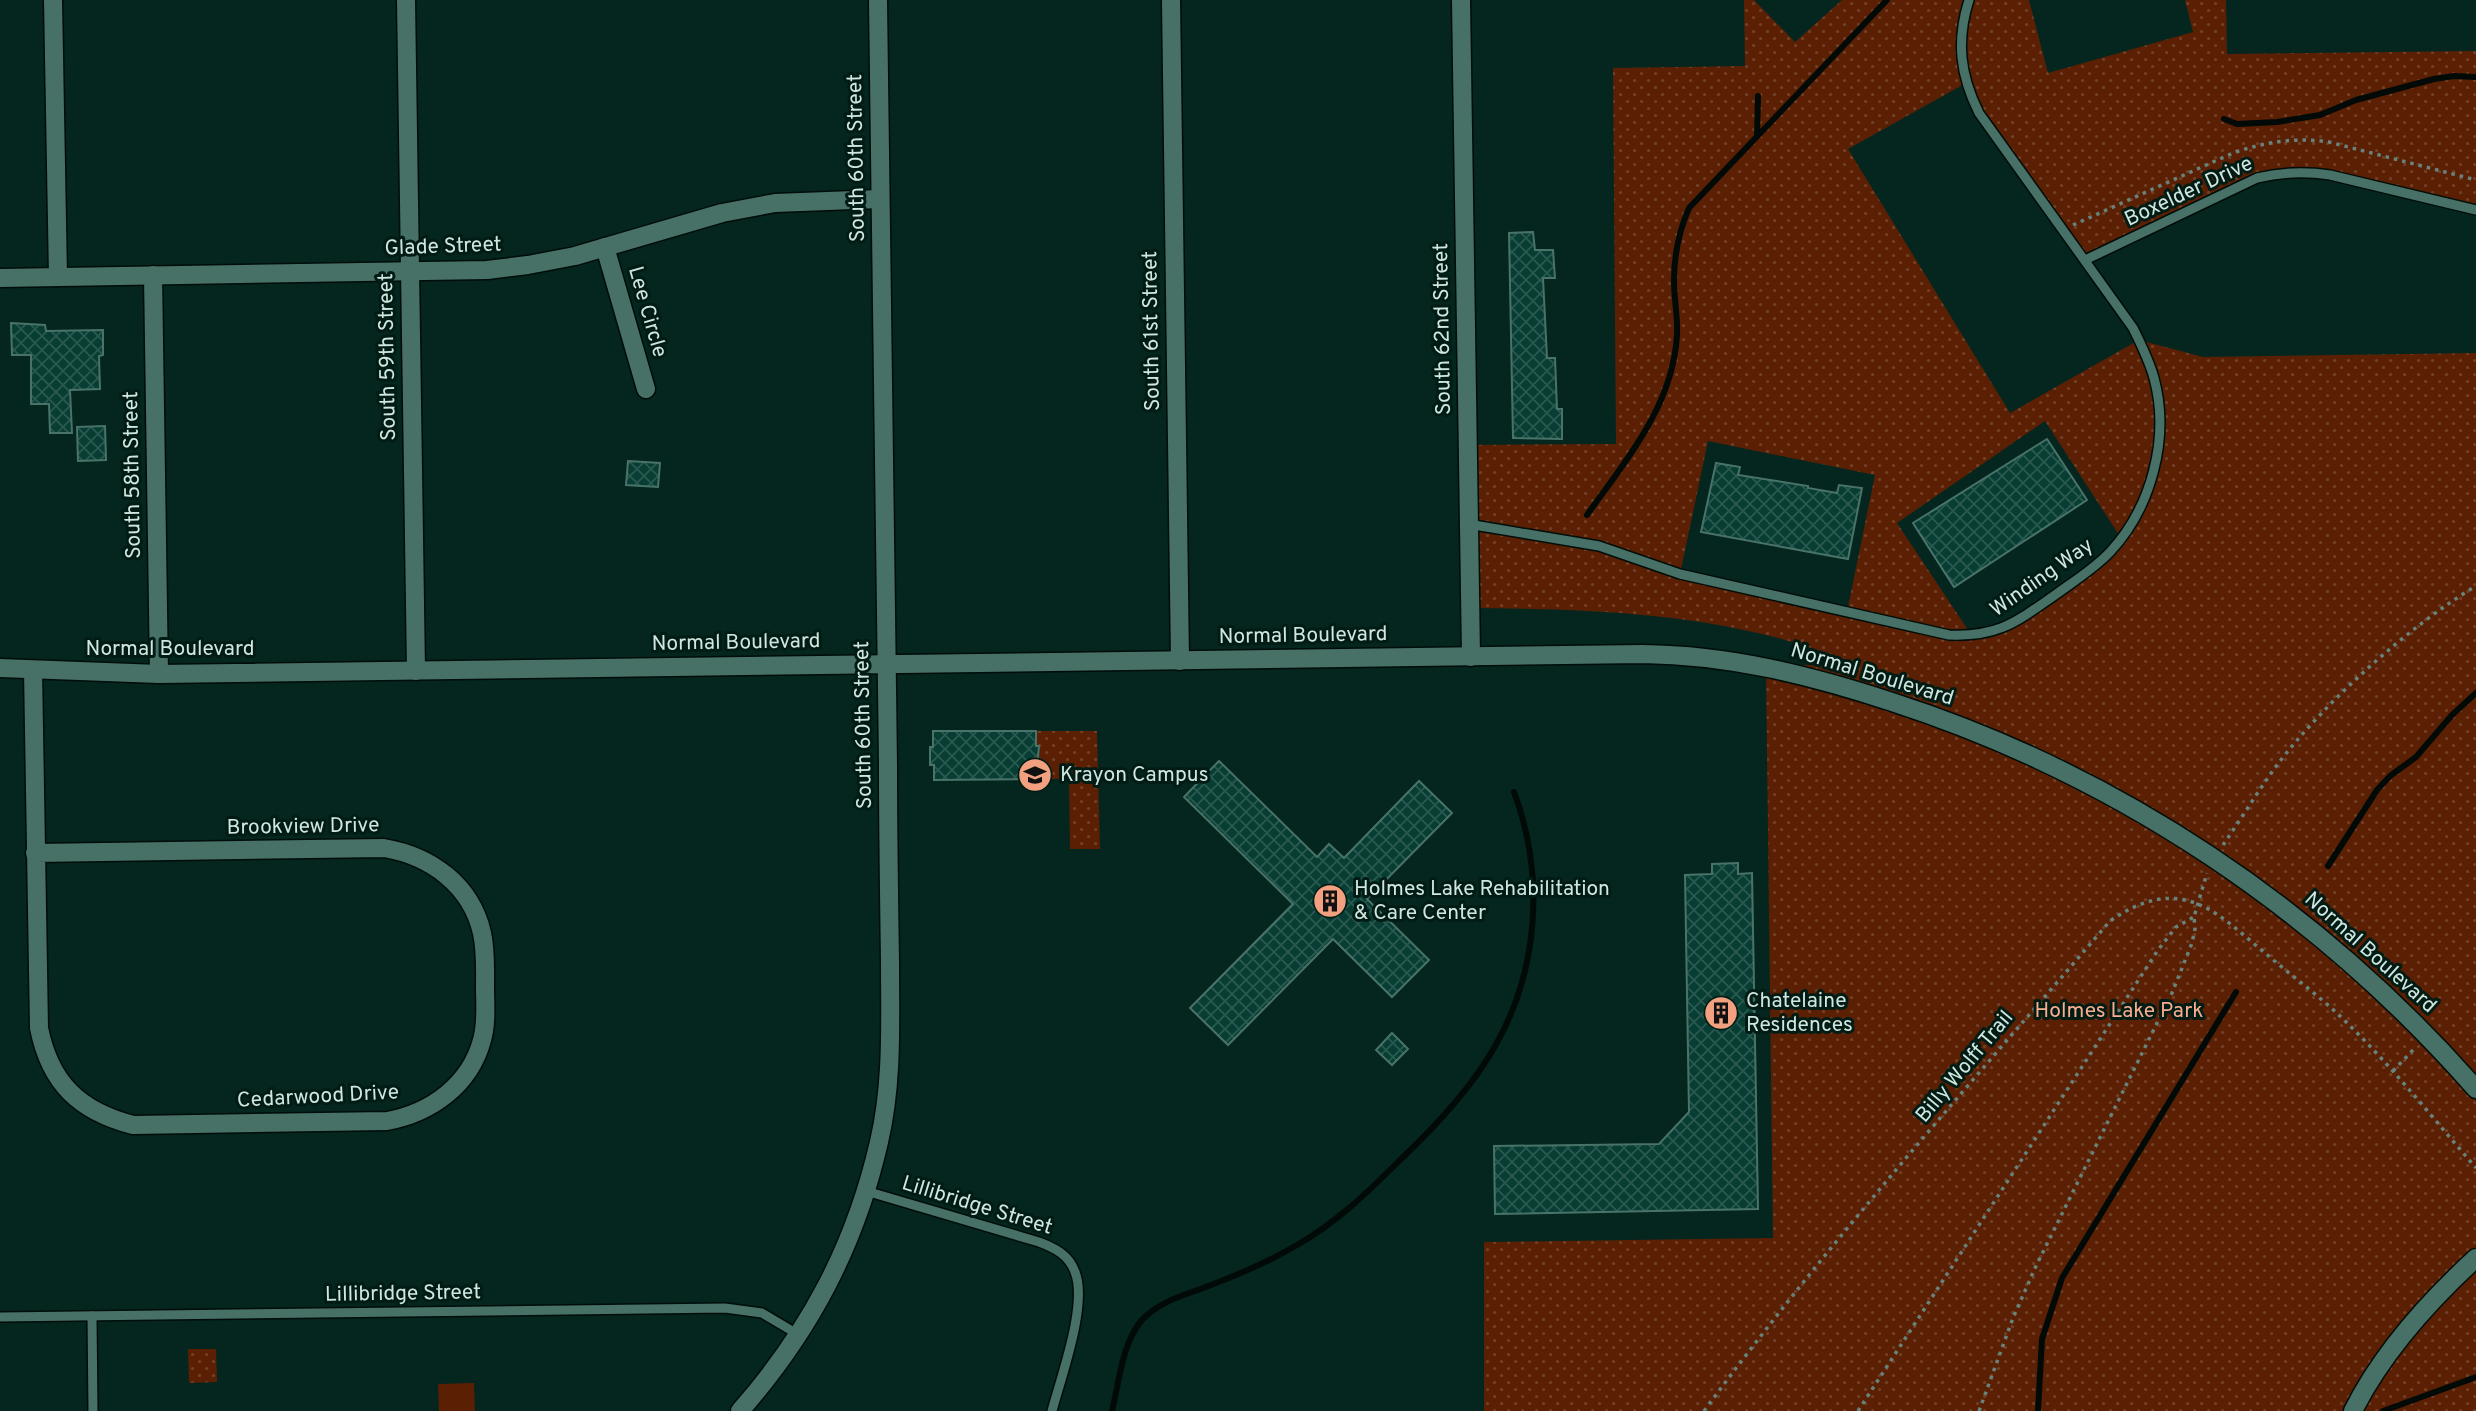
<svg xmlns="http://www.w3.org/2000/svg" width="2476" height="1411" font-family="Overpass,sans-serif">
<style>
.park{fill:url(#park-dots);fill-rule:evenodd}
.pitch{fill:#5b2003}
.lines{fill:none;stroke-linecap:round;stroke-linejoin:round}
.stream{stroke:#020a08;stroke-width:6}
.building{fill:url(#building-cross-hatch);stroke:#497368;stroke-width:2}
.service-casing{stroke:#000d09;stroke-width:12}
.minor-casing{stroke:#000d09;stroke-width:21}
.secondary-casing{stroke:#000d09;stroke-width:21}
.path{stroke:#68837c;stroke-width:3.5;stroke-dasharray:3.5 5;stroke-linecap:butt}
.service{stroke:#477066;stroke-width:9}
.minor{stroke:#477066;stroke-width:18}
.secondary{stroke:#477066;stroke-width:18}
.labels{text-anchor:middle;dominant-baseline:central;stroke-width:6;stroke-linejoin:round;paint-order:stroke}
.street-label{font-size:21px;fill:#d0e6df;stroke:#001c15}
.poi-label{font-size:21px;fill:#d0e6df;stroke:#001c15;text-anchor:start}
.park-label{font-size:21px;fill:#f9ac8e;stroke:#001c15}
</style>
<defs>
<pattern id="park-dots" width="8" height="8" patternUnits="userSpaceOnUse" patternTransform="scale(1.75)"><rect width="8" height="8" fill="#5b2003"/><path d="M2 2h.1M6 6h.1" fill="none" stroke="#724027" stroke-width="1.8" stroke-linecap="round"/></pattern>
<pattern id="building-cross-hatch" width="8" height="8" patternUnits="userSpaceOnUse" patternTransform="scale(1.75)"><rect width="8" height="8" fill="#073d33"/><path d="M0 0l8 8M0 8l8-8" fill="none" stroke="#2a5950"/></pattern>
</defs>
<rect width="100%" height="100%" fill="#05251f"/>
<!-- park -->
<g class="park">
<path d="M1744 0H1754L1795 42 1842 0H2029L2048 73 2193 32 2185 0H2226L2227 54 2476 51V210L2330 175 2257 178 2085 260 1979 113 1966 83 1848 149 2010 413 2139 340 2203 357 2476 353V1074L2465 1075 2476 1089V1411H1484V1242L1773 1238 1766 666 1855 664C1734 613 1599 609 1470 608L1467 445 1616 444 1613 68 1745 66ZM2045 421 2121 538 2088 572 1994 632 1972 636 1897 523ZM1708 441 1875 475 1847 612 1680 574Z"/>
<path d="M1036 731H1097L1100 849H1070L1069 779H1036L1039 747 1036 746Z"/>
<path d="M188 1349H216L217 1382 189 1383Z"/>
</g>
<!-- pitch -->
<path class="pitch" d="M474 1383 475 1411H439L438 1384Z"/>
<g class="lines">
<!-- stream -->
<g class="stream">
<path d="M2224 119 2237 124 2277 122 2320 115 2356 100 2434 79 2454 76 2476 77"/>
<path d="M1757 136 1758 96"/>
<path d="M1587 515C1626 460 1673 406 1677 335 1678 317 1674 299 1674 281 1674 256 1679 231 1689 208L1887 0"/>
<path d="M2328 866 2377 790 2390 776 2416 757 2452 715 2476 693"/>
<path d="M1112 1411C1119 1383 1122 1344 1141 1321 1160 1300 1186 1295 1211 1285 1240 1274 1270 1261 1297 1245 1336 1223 1368 1192 1399 1161 1434 1128 1470 1090 1494 1048 1539 971 1545 875 1514 792"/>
<path d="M2038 1411 2042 1339 2062 1278 2236 992"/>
<path d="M2383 1411 2476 1377"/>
</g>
</g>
<!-- building -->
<g class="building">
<path d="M1533 232 1535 250H1553L1555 278H1543L1547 358H1555L1557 409H1562V439L1513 438 1509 233Z"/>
<path d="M11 323 45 325 46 331 103 330V355L99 356 100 389 70 390 72 433H50L49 404H31V355H12Z"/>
<path d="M105 426 106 460 78 461 77 427Z"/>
<path d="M2047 439 2087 500 1954 587 1913 523Z"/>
<path d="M628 461 660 463 658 487 626 485Z"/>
<path d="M1716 463 1740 467 1738 475 1808 486V488L1837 493 1839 485 1862 488 1848 559 1701 532Z"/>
<path d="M933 731H1036V746H1039L1036 779 934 780V765H930V747H933Z"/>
<path d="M1219 761 1317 857 1329 844 1344 858 1419 781 1452 813 1367 899 1429 960 1392 997 1333 939 1228 1045 1190 1008 1293 904 1184 797Z"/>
<path d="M1738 863V874L1752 873 1758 1209 1495 1214 1494 1146 1659 1144 1689 1112 1685 875 1712 874V864Z"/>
<path d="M1392 1033 1408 1049 1392 1065 1376 1050Z"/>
</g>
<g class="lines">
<!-- service casing -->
<g class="service-casing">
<g id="service">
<path d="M2085 260 2257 178C2282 172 2304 171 2330 175L2476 210"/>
<path d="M1468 524 1599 546 1680 574 1949 635C1999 637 2016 622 2055 595 2074 581 2094 569 2110 552 2152 507 2170 437 2154 378 2149 360 2141 344 2133 328L1979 113C1960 75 1956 41 1969 0"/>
<path d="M866 1191 1039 1242C1055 1248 1069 1255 1075 1272 1088 1304 1061 1377 1052 1411"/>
<path d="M92 1316 93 1411"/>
<path d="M0 1317 725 1308 762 1313 799 1335"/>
</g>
</g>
<!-- minor casing -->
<g class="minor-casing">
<g id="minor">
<path d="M53 0 58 277"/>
<path d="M406 0 416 671"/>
<path d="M1171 0 1180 661"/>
<path d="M1461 0 1471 657"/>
<path d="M605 247 646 389"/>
<path d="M153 275 159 674"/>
<path d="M0 278 487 270 528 265 575 256 722 213 775 203 880 199"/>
<path d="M33 670 39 1028C50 1083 79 1111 133 1125L387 1121C431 1113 470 1085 482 1040 487 1023 485 1004 485 987 485 969 486 951 482 933 471 885 431 856 384 848L35 853"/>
<path d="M740 1411C810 1331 855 1246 879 1142 893 1082 890 1022 890 961 889 896 888 830 888 765 885 510 881 255 878 0"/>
<path d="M2353 1411C2382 1353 2428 1302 2476 1258"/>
</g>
</g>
<!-- secondary casing -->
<g class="secondary-casing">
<path id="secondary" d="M0 668 159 674 1643 654C1729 655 1810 675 1892 702 2118 775 2319 910 2476 1089"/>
</g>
<!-- path -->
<g class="path">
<path d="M2073 225 2233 153C2265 142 2295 137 2329 142L2476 180"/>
<path d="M2223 845C2241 819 2258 791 2277 765 2324 703 2409 626 2476 586"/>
<path d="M2393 1071 2414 1049"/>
<path d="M1704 1411C1830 1240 1972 1082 2110 921 2132 906 2157 894 2185 900 2216 907 2240 933 2264 952 2289 974 2317 994 2341 1017 2390 1064 2432 1117 2476 1168"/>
<path d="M1858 1411 2158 950 2176 927 2194 917"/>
<path d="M1979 1411 2013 1318 2036 1266 2172 993 2192 943 2195 929 2194 917 2207 873"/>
</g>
<!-- service -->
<use href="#service" class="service"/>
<!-- minor -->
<use href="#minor" class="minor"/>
<!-- secondary -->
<use href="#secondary" class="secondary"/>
</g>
<!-- icons -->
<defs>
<g id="school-disc" transform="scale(1.75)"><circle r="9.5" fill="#f2a07f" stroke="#001c15"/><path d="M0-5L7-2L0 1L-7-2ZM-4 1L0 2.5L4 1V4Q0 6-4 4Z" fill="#111"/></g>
<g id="building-disc" transform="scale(1.75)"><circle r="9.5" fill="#f2a07f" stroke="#001c15"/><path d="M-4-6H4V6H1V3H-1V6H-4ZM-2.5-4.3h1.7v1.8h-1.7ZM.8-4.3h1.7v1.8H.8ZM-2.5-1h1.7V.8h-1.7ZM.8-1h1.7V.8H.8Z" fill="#111"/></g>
</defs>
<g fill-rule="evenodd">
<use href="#school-disc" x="1035" y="775"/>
<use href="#building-disc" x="1330" y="901"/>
<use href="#building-disc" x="1721" y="1013"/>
</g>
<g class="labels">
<!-- street labels -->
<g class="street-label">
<text transform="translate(857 158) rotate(-91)">South 60th Street</text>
<text transform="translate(2189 192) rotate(-25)">Boxelder Drive</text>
<text transform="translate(443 247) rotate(-2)">Glade Street</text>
<text transform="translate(647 312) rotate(74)">Lee Circle</text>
<text transform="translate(1443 329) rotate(-91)">South 62nd Street</text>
<text transform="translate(1152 331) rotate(-91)">South 61st Street</text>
<text transform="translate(388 357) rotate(-91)">South 59th Street</text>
<text transform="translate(133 475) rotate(-91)">South 58th Street</text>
<text transform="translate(2042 578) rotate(-35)">Winding Way</text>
<text transform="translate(1303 636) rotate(-1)">Normal Boulevard</text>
<text transform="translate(736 643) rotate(-1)">Normal Boulevard</text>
<text x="170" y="649">Normal Boulevard</text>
<text transform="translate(1872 675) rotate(17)">Normal Boulevard</text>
<text transform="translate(864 725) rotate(-91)">South 60th Street</text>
<text transform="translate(303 827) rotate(-1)">Brookview Drive</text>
<text transform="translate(2370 953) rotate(42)">Normal Boulevard</text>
<text transform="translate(1965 1067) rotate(-50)">Billy Wolff Trail</text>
<text transform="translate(318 1097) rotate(-3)">Cedarwood Drive</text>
<text transform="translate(977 1206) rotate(17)">Lillibridge Street</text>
<text transform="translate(403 1294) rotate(-1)">Lillibridge Street</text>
</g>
<!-- poi labels -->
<g class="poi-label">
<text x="1060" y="775">Krayon Campus</text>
<text x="1354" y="889">Holmes Lake Rehabilitation<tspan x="1354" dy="24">&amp; Care Center</tspan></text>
<text x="1746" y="1001">Chatelaine<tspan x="1746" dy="24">Residences</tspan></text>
</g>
<!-- park labels -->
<g class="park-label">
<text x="2119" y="1011">Holmes Lake Park</text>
</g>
</g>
</svg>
